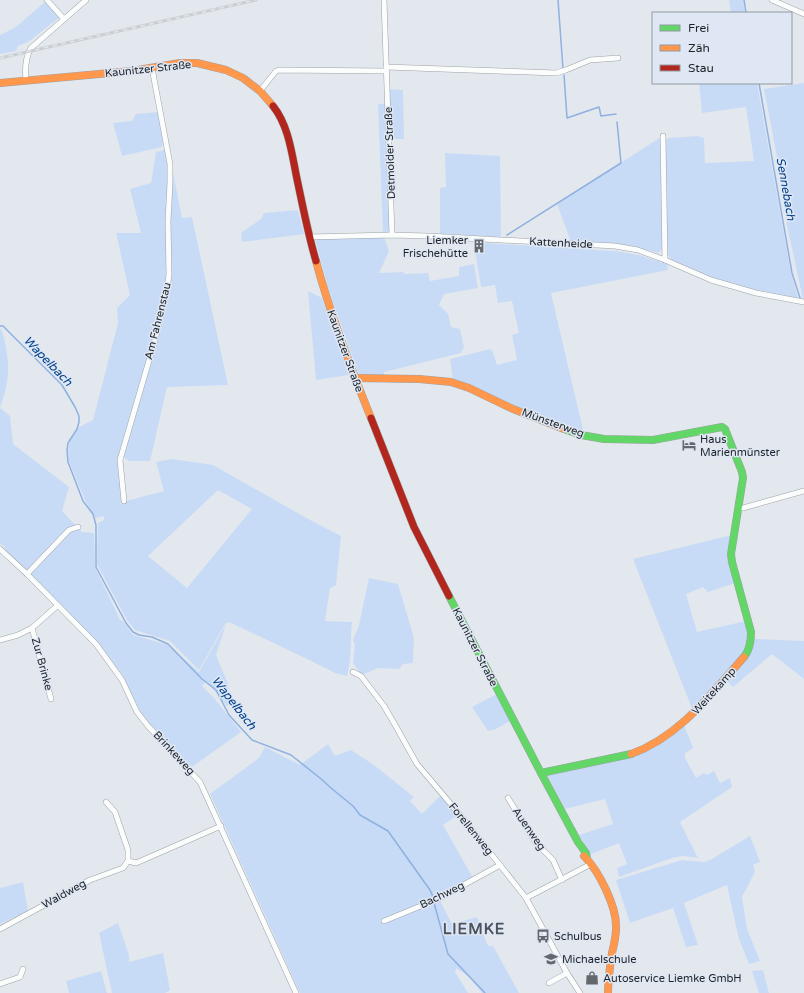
<svg xmlns="http://www.w3.org/2000/svg" width="804" height="993" font-family="'Varela Round',sans-serif">
<style>
.green{fill:#c8dbf6;fill-rule:evenodd}
.lines{fill:none;stroke-linecap:round;stroke-linejoin:round}
.stream{stroke:#8eb1e1;stroke-width:1.5}
.street-casing{stroke:#9ea2a6;stroke-width:6}
.fast-casing{stroke:#9ea2a6;stroke-width:8}
.slow-casing{stroke:#9ea2a6;stroke-width:8}
.jam-casing{stroke:#9ea2a6;stroke-width:8}
.street{stroke:#fbfcfc;stroke-width:5}
.fast{stroke:#63d668;stroke-width:7}
.slow{stroke:#ff974d;stroke-width:7}
.jam{stroke:#b3261e;stroke-width:7}
.rail-casing{stroke:#cccecf;stroke-width:3}
.rail{stroke:#dee7f3;stroke-width:1.5;stroke-dasharray:4.5;stroke-linecap:butt}
.labels{text-anchor:middle;dominant-baseline:central;stroke-width:3;stroke-linejoin:round;paint-order:stroke}
.street-label{font-size:11px;fill:#1f2327;stroke:#dee7f3}
.poi-label{font-size:11px;fill:#1f2327;stroke:#dee7f3;text-anchor:start}
.water-label{font-size:12px;font-style:italic;fill:#003f8c;stroke:#dee7f3}
.district-label{font-size:15px;font-weight:bold;letter-spacing:1px;fill:#4c535e;stroke:#dee7f3}
</style>
<rect width="100%" height="100%" fill="#e3e8ee"/>
<!-- green -->
<g class="green">
<path d="M729 0H743L745 13H731Z"/>
<path d="M46 1 60 17 28 42 18 46 16 51 0 54V35L16 27Z"/>
<path d="M699 83H757L791 273 798 298 748 288 712 278 671 260 666 252 665 140 669 138 698 136 704 138 705 163 754 161 746 107 702 113Z"/>
<path d="M804 83V299H803L787 225 779 167 764 89Z"/>
<path d="M389 89 403 90 404 139H391Z"/>
<path d="M378 104H386L391 233H383Z"/>
<path d="M158 112 163 143 162 147 122 156 113 123 132 121 136 114Z"/>
<path d="M661 137 663 248 658 253 633 246 571 242 557 204Z"/>
<path d="M165 150 172 167 182 218 192 217 228 385 167 387 150 461H129L120 454 122 501 119 505 126 501 164 491 156 462 172 459 213 465 310 520 341 536 336 585 330 588 325 621 352 622C350 640 352 658 347 676L335 673 305 658 229 622 225 624 199 670 170 641 135 630 127 620 97 564 98 523 104 520V516L95 518 85 500 77 481 69 461 68 449 71 439 79 427 93 420 118 323 117 308 130 295 116 233H141L130 189 151 183 156 152ZM218 490 252 509 187 588 148 556Z"/>
<path d="M445 153 500 156 501 237 440 234V188L446 187Z"/>
<path d="M298 210 304 234 242 242 241 233 261 219 264 213Z"/>
<path d="M384 237 389 251 379 273 403 272 404 274 428 273 430 281 459 276V267L474 264 478 288 444 294 439 305 448 314 451 327 460 329 464 347 461 353 384 372V379L359 375 329 291 315 239Z"/>
<path d="M483 243 615 251 639 255 667 264 668 270 551 293 584 434 514 407 453 380 450 359 490 349 493 352 497 365 517 360 512 335 519 333 512 301 498 303 495 285 481 287 475 250H483Z"/>
<path d="M308 291 322 298 349 375 316 380Z"/>
<path d="M0 328C5 334 9 362 8 371 8 383 4 396 0 408L10 416 13 444 69 487 62 511 82 532 94 533 95 567 120 620 123 621 133 635 168 645 199 672 226 624 216 655 228 684 231 704 227 706 206 681 202 686 214 698 241 732 192 767 143 717 122 674 100 645 7 553 4 546 0 544Z"/>
<path d="M732 535 735 583 708 592 703 587 686 594 697 632 746 621C749 634 750 640 744 653L693 711 633 559Z"/>
<path d="M369 578 398 584 414 638 413 663 403 664 399 669 378 668 362 675 353 663 355 645 353 640 359 625Z"/>
<path d="M755 639 804 641V679L772 654 733 687 726 680 754 643Z"/>
<path d="M497 694 510 721 494 730H491L488 731 472 707Z"/>
<path d="M684 725 693 748 685 753V758L696 778 704 773 707 775 714 771 720 783 730 778 732 787 680 822 698 858 683 856 672 858 619 877 617 868 627 864 619 843 591 854 579 835 613 824 605 799 565 809 546 773 629 757Z"/>
<path d="M328 744 335 756 351 750 374 765 414 797 410 801 422 814 441 795 458 815 443 825 473 878 438 897 452 924 477 917 487 944 489 946H493L519 993H482L468 976 456 968 455 972 468 993H300L210 794 259 758 265 747 300 765Z"/>
<path d="M750 836 760 862 753 865 755 872 742 897 747 929 760 961 749 964 739 939 727 885 684 903 698 945 686 947 673 908 630 923 616 880 682 860 704 862 710 860Z"/>
<path d="M23 882 28 911 0 924V888Z"/>
<path d="M118 923 129 955V962L163 953 170 990 165 993H112L99 933Z"/>
<path d="M763 970 769 993H759L752 971Z"/>
<path d="M101 971 107 993H69L66 981Z"/>
</g>
<g class="lines">
<!-- stream -->
<g class="stream">
<path d="M558 0 563 69"/>
<path d="M744 0 746 13"/>
<path d="M564 75 567 118 599 107 601 116 616 114"/>
<path d="M759 83 792 273 800 298"/>
<path d="M507 235 621 163 617 122"/>
<path d="M0 326H3L62 385 75 407 79 416V422L77 429 68 443 67 450 68 462 83 501 93 514 96 525V567L126 623 133 632 139 635 152 637 168 644 202 679 216 690 229 715 252 740 291 755 320 778 331 788 353 806 360 815 388 831 430 890 433 897"/>
<path d="M434 903 448 954 485 993"/>
</g>
<!-- street casing -->
<g class="street-casing">
<g id="street">
<path d="M47 0 64 19"/>
<path d="M384 0 392 235"/>
<path d="M772 0 804 14"/>
<path d="M386 67 556 73 566 70 590 60 618 58"/>
<path d="M26 81C25 69 25 58 31 48L86 0"/>
<path d="M260 91 276 71 279 70 386 71"/>
<path d="M663 136 665 260"/>
<path d="M309 237 392 235 428 236 615 246 638 250 665 260 711 280 756 293 804 302"/>
<path d="M124 501 120 460 155 340 167 288 169 275 168 221 170 183V164L152 68"/>
<path d="M739 508H743L804 491"/>
<path d="M0 549 27 574 96 644 122 680 137 712 148 726 200 782 296 993"/>
<path d="M27 574 69 530 78 527"/>
<path d="M32 628 51 699"/>
<path d="M0 640 18 635 32 628 57 606"/>
<path d="M353 672 361 676 384 706 394 723 417 764 466 822 526 898 567 973 580 993"/>
<path d="M508 798 536 843 553 860 562 880"/>
<path d="M128 861 136 863 221 826"/>
<path d="M526 898 591 864"/>
<path d="M384 921 438 899 500 865"/>
<path d="M0 929 90 880 123 868 128 861V850L115 812 106 802"/>
<path d="M549 983 567 973"/>
<path d="M0 984 20 977 23 969"/>
</g>
</g>
<!-- fast casing -->
<g class="fast-casing">
<g id="fast">
<path d="M564 429 581 435 604 439 653 440 722 427 725 429 742 472 743 478 731 554 732 562 751 632C751 641 750 650 744 657"/>
<path d="M449 596 541 773 578 842 586 853 587 858"/>
<path d="M541 773 631 754"/>
</g>
</g>
<!-- slow casing -->
<g class="slow-casing">
<g id="slow">
<path d="M0 83 132 71 180 63H197L226 70 243 78 260 91 273 106"/>
<path d="M316 261C330 314 350 366 371 418"/>
<path d="M355 378 419 379 451 382 469 388 513 409 564 429"/>
<path d="M631 754C679 737 711 694 744 657"/>
<path d="M584 856C599 871 617 907 616 928 616 937 614 945 612 953 610 966 608 980 608 993"/>
</g>
</g>
<!-- jam casing -->
<g class="jam-casing">
<g id="jam">
<path d="M273 106C289 126 292 155 297 179 303 207 308 234 316 261"/>
<path d="M371 418 414 527 449 596"/>
</g>
</g>
<!-- street -->
<use href="#street" class="street"/>
<!-- fast -->
<use href="#fast" class="fast"/>
<!-- slow -->
<use href="#slow" class="slow"/>
<!-- jam -->
<use href="#jam" class="jam"/>
<!-- rail casing -->
<g class="rail-casing">
<path id="rail" d="M0 58 256 0"/>
</g>
<!-- rail -->
<use href="#rail" class="rail"/>
</g>
<!-- icons -->
<defs>
<g id="building-bare" transform="scale(1.08)"><path d="M-4-6H4V6H1V3H-1V6H-4ZM-2.5-4.3h1.7v1.8h-1.7ZM.8-4.3h1.7v1.8H.8ZM-2.5-1h1.7V.8h-1.7ZM.8-1h1.7V.8H.8Z" fill="#64686d" stroke="#dee7f3" stroke-width="2.5" paint-order="stroke"/></g>
<g id="hotel-bare" transform="scale(1.08)"><path d="M-6-4.5h1.5V1H6V5H4.5V3h-9V5H-6ZM-4 0a1.8 1.8 0 1 1 3.6 0ZM.5 0V-2.5h3Q6-2.5 6 0Z" fill="#64686d" stroke="#dee7f3" stroke-width="2.5" paint-order="stroke"/></g>
<g id="bus-bare" transform="scale(1.08)"><path d="M-5-6H5V4H4V6H2V4H-2V6H-4V4H-5ZM-3.5-4V0h7V-4ZM-3.5 1.2v1.5H-2V1.2ZM2 1.2v1.5H3.5V1.2Z" fill="#64686d" stroke="#dee7f3" stroke-width="2.5" paint-order="stroke"/></g>
<g id="school-bare" transform="scale(1.08)"><path d="M0-5L7-2L0 1L-7-2ZM-4 1L0 2.5L4 1V4Q0 6-4 4Z" fill="#64686d" stroke="#dee7f3" stroke-width="2.5" paint-order="stroke"/></g>
<g id="shop-bare" transform="scale(1.08)"><path d="M-5-2.5h2.3a2.7 3.5 0 0 1 5.4 0H5L5.5 6h-11ZM-1.5-2.5h3a1.5 2.3 0 0 0-3 0Z" fill="#64686d" stroke="#dee7f3" stroke-width="2.5" paint-order="stroke"/></g>
</defs>
<g fill-rule="evenodd">
<use href="#building-bare" x="479" y="246"/>
<use href="#hotel-bare" x="689" y="445"/>
<use href="#bus-bare" x="543" y="936"/>
<use href="#school-bare" x="551" y="959"/>
<use href="#shop-bare" x="592" y="978"/>
</g>
<g class="labels">
<!-- street labels -->
<g class="street-label">
<text transform="translate(148 69) rotate(-6)">Kaunitzer Straße</text>
<text transform="translate(390 153) rotate(-92)">Detmolder Straße</text>
<text transform="translate(561 243) rotate(3)">Kattenheide</text>
<text transform="translate(158 321) rotate(-76)">Am Fahrenstau</text>
<text transform="translate(345 351) rotate(70)">Kaunitzer Straße</text>
<text transform="translate(553 423) rotate(20)">Münsterweg</text>
<text transform="translate(475 647) rotate(63)">Kaunitzer Straße</text>
<text transform="translate(42 664) rotate(75)">Zur Brinke</text>
<text transform="translate(714 691) rotate(-48)">Weitekamp</text>
<text transform="translate(174 753) rotate(47)">Brinkeweg</text>
<text transform="translate(471 829) rotate(51)">Forellenweg</text>
<text transform="translate(529 829) rotate(55)">Auenweg</text>
<text transform="translate(64 894) rotate(-29)">Waldweg</text>
<text transform="translate(442 895) rotate(-26)">Bachweg</text>
</g>
<!-- poi labels -->
<g class="poi-label">
<text x="468" y="240" text-anchor="end">Liemker<tspan x="468" dy="13">Frischehütte</tspan></text>
<text x="700" y="439">Haus<tspan x="700" dy="13">Marienmünster</tspan></text>
<text x="554" y="936">Schulbus</text>
<text x="562" y="959">Michaelschule</text>
<text x="603" y="978">Autoservice Liemke GmbH</text>
</g>
<!-- water labels -->
<g class="water-label">
<text transform="translate(786 189) rotate(80)">Sennebach</text>
<text transform="translate(48 361) rotate(46)">Wapelbach</text>
<text transform="translate(234 703) rotate(52)">Wapelbach</text>
</g>
<!-- district labels -->
<g class="district-label">
<text x="474" y="929">LIEMKE</text>
</g>
</g>
<!-- legend -->
<rect x="652" y="12" width="140" height="72" fill="#dee7f3" stroke="#9299a1"/>
<rect x="660" y="25" width="20" height="6" fill="#63d668" stroke="#9299a1"/>
<text x="688" y="32" font-size="12" fill="#1f2327">Frei</text>
<rect x="660" y="45" width="20" height="6" fill="#ff974d" stroke="#9299a1"/>
<text x="688" y="52" font-size="12" fill="#1f2327">Zäh</text>
<rect x="660" y="65" width="20" height="6" fill="#b3261e" stroke="#9299a1"/>
<text x="688" y="72" font-size="12" fill="#1f2327">Stau</text>
</svg>
